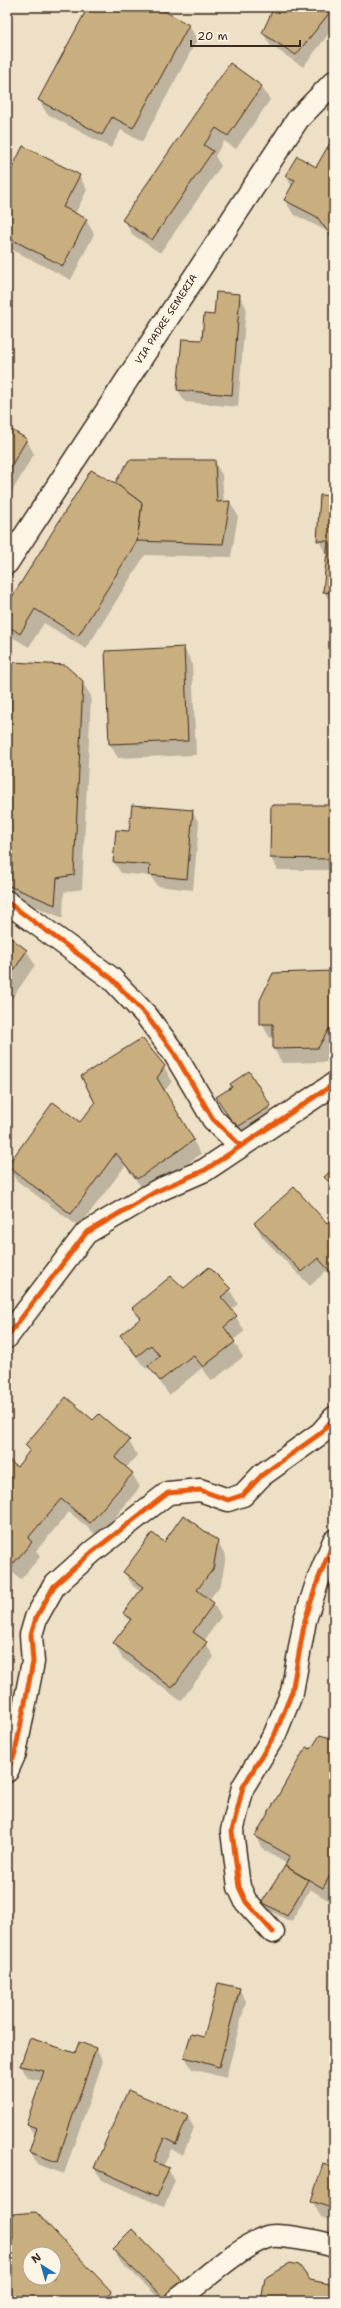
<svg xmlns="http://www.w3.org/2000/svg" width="341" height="2308" font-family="'Shantell Sans',sans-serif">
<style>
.shadow{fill:#0003;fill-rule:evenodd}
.building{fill:#c9ae7f;stroke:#3b2a1e;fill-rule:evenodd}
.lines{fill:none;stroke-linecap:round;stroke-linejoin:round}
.street-casing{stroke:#3b2a1e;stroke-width:25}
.secondary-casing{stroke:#3b2a1e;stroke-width:25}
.street{stroke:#fcf5e5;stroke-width:22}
.secondary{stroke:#fcf5e5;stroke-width:22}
.cycleway-casing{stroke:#fcf5e5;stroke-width:8}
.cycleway{stroke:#e8590c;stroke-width:5}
.labels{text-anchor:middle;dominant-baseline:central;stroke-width:3.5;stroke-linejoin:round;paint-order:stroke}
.street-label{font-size:10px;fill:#3b2a1e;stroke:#fcf5e5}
</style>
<rect width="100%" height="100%" fill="#ede0c6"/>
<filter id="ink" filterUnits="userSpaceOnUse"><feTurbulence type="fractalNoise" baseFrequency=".025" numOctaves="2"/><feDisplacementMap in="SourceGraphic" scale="8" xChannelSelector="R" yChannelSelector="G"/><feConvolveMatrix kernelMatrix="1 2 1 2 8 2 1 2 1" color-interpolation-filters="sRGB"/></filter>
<g filter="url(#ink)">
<!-- shadow -->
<g class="shadow">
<path d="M90 7H155L189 25 197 40 142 142 121 130 111 148 47 114 39 100Z"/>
<path d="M276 7H334V27L303 67 270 45 263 33Z"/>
<path d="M230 64 261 86 270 100 236 149 224 141 215 156 221 166 160 253 132 234 124 220Z"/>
<path d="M334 138V242L327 231 293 214 285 200 292 187 286 176 316 168Z"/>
<path d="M79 175 87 190 75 214 86 220 94 234 71 280 7 247V181Z"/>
<path d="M239 295 246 307 238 407 185 402 178 390 215 316Z"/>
<path d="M7 428 26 439 34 454 7 500Z"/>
<path d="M214 461 222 475 224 503 230 502 238 516 231 557 145 555 86 649 44 623 29 647 7 634V607L115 484Z"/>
<path d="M334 497V607L324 592 327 555 318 540Z"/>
<path d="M184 648 192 663 196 755 118 758 110 744 106 652Z"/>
<path d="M82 682 91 696 82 889 64 892 63 918 7 895V798Z"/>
<path d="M334 806V870H278L271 858Z"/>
<path d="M192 811 199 823 193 890 157 886 151 876 121 873 114 862 130 832Z"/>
<path d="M7 937 27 951 35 965 7 1006Z"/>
<path d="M334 972V1048L326 1062 282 1063 274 1049V1038H270L262 1024 261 1000Z"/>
<path d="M164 1067 172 1081 164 1092 201 1154 146 1193 125 1166 79 1227 16 1180 8 1166 81 1124Z"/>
<path d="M248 1073 277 1119 244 1140 224 1109Z"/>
<path d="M334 1170V1192L326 1177Z"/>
<path d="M334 1219V1280L326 1271 310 1286 263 1238 255 1223 327 1225Z"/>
<path d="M209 1269 230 1290 238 1304 231 1310 245 1331 233 1340 243 1357 212 1381 202 1368 169 1395 150 1367 146 1369 130 1349 121 1335 140 1320 133 1308 183 1290Z"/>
<path d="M129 1441 137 1455 126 1468 132 1473 140 1487 99 1537 69 1512 36 1551 40 1557 21 1579 7 1568V1460L17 1468 30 1452 26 1445Z"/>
<path d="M217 1542 226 1556 221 1584 209 1600 213 1603 221 1617 204 1641 214 1657 181 1701 122 1658 114 1643 130 1622 125 1613 141 1592 133 1586 124 1572 164 1544Z"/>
<path d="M334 1740V1896L331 1902 310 1889 291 1922 267 1909 263 1902 287 1864 264 1850 256 1836 312 1750Z"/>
<path d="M239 1989 246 2001 226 2078 192 2069 185 2057 205 2038Z"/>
<path d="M79 2043 96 2049 103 2061 64 2174 37 2164 30 2152 35 2136 27 2124 42 2081 28 2078 21 2066 76 2055Z"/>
<path d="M188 2117 194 2128 183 2155 171 2149 163 2167 168 2169 175 2181 164 2207 102 2180 95 2168Z"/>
<path d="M334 2169V2221L321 2217 312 2201Z"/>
<path d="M14 2215 110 2292 115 2301H12L7 2296V2243L14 2241ZM30 2254H54V2278H30Z"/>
<path d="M113 2249 181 2280 188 2292 179 2301H162L120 2261Z"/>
</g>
<!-- building -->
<g class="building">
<path d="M88 7H157L189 25 133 128 112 117 102 135 38 100Z"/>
<path d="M274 7H334L296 55 262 33Z"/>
<path d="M230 63 262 86 228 136 216 128 204 145 213 151 152 240 122 220Z"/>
<path d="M334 136V152L327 148Z"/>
<path d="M23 146 80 175 63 207 87 219 63 266 7 237V178Z"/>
<path d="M327 148 334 152V240L317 217 284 200 295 180 285 176 297 156 316 167Z"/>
<path d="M216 292 240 294 232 395 177 390 182 339 202 340 204 314 214 315Z"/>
<path d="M7 427 27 439 7 473Z"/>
<path d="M129 460H215L217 502 230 501 223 544 137 541 142 503 115 483Z"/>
<path d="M91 470 115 483 142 503 137 541 78 636 35 609 20 634 7 625V605Z"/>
<path d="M320 495 334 496V593L323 592 328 541H317Z"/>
<path d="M184 647 188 741 109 744 105 651Z"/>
<path d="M12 662 65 665 83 681 74 875 57 878 55 905 7 885V777Z"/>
<path d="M132 805 193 810 187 879 149 875 150 865 113 862 116 830 129 831Z"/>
<path d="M271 805H334V859L270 858Z"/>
<path d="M7 935 27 950 7 981Z"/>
<path d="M334 971V1029H329L318 1048 273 1049V1024H260V1000L273 973Z"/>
<path d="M142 1038 165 1066 157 1078 194 1140 137 1179 116 1153 71 1214 7 1166 53 1102 80 1122 95 1103 81 1076Z"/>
<path d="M249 1071 271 1106 236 1128 216 1097 232 1087 230 1084Z"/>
<path d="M334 1168V1187L324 1177Z"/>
<path d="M294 1187 327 1223 334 1217V1276L318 1258 302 1272 254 1223Z"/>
<path d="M209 1267 231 1289 221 1297 237 1316 224 1327 235 1342 203 1367 193 1355 160 1381 148 1366 160 1356 151 1345 137 1356 120 1335 141 1318 132 1308 171 1276 184 1288Z"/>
<path d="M66 1397 93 1420 99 1414 130 1440 115 1458 133 1473 90 1523 61 1499 28 1538 32 1542 12 1565 7 1561V1458L17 1467 30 1450 25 1445Z"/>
<path d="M183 1515 218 1541 213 1569 197 1590 214 1603 193 1632 207 1642 172 1688 113 1643 131 1619 123 1613 143 1587 123 1572 152 1533 164 1542Z"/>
<path d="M320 1735 334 1739V1868L323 1888 285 1866 290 1856 255 1836 306 1747 311 1749Z"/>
<path d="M285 1866 308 1880 287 1916 262 1902Z"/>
<path d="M218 1983 240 1988 219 2067 184 2057 191 2034 204 2037Z"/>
<path d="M30 2038 75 2053 79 2042 96 2048 57 2162 29 2152 37 2128 26 2124 44 2071 20 2066Z"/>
<path d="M128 2090 188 2116 176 2144 164 2138 154 2162 169 2168 157 2196 94 2168Z"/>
<path d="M323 2164 334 2168V2209L311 2201Z"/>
<path d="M36 2212 111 2291 108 2301H16L7 2292V2242L13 2240V2214ZM30 2254H54V2278H30Z"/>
<path d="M132 2229 182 2280 164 2298 112 2249Z"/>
<path d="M290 2263 299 2265 310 2280 330 2284 334 2290V2301H261L265 2278Z"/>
</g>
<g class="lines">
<!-- street casing -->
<g class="street-casing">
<g id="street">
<path d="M7 902 111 978 146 1015 174 1053 213 1119 240 1145"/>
<path d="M7 1337 86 1233 157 1191 205 1170 334 1084"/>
<path d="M7 1771 15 1753 33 1662 31 1635 36 1618 54 1586 92 1552 168 1493 200 1490 228 1500 243 1495 262 1475 321 1433 334 1418"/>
<path d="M273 1932 246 1902 239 1887 232 1831 243 1787 275 1734 292 1692 305 1620 318 1580 334 1541"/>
<path d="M176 2301C203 2281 236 2248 267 2237 278 2233 321 2242 334 2246"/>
</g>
</g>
<!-- secondary casing -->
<g class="secondary-casing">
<path id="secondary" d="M7 563 298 119 334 82"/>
</g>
<!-- street -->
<use href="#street" class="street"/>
<!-- secondary -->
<use href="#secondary" class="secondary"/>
<!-- cycleway casing -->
<g class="cycleway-casing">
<g id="cycleway">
<path d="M7 902 111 978 146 1015 174 1053 213 1119 240 1145"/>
<path d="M7 1337 86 1233 157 1191 205 1170 334 1084"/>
<path d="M7 1771 15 1753 33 1662 31 1635 36 1618 54 1586 92 1552 168 1493 200 1490 228 1500 243 1495 262 1475 321 1433 334 1418"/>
<path d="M273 1932 246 1902 239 1887 232 1831 243 1787 275 1734 292 1692 305 1620 318 1580 334 1541"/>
</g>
</g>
<!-- cycleway -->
<use href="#cycleway" class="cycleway"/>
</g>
</g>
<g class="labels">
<!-- street labels -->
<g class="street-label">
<text transform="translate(166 319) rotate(-57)">VIA PADRE SEMERIA</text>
</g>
</g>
<!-- margin -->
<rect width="341" height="2308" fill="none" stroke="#fcf5e5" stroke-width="24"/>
<rect x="12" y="12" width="317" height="2284" fill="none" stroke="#3b2a1e" stroke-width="1.5" filter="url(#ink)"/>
<!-- north arrow -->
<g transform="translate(42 2266) rotate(323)"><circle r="19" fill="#fcf5e5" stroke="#afa495"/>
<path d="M0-3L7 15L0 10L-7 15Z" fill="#1f6fb2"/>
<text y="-6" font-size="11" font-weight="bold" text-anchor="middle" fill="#3b2a1e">N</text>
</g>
<!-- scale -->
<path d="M191 40v6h109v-6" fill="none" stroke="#3b2a1e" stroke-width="2"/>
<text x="197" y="40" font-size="12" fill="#3b2a1e" stroke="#fcf5e5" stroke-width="3" paint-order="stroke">20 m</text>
</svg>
